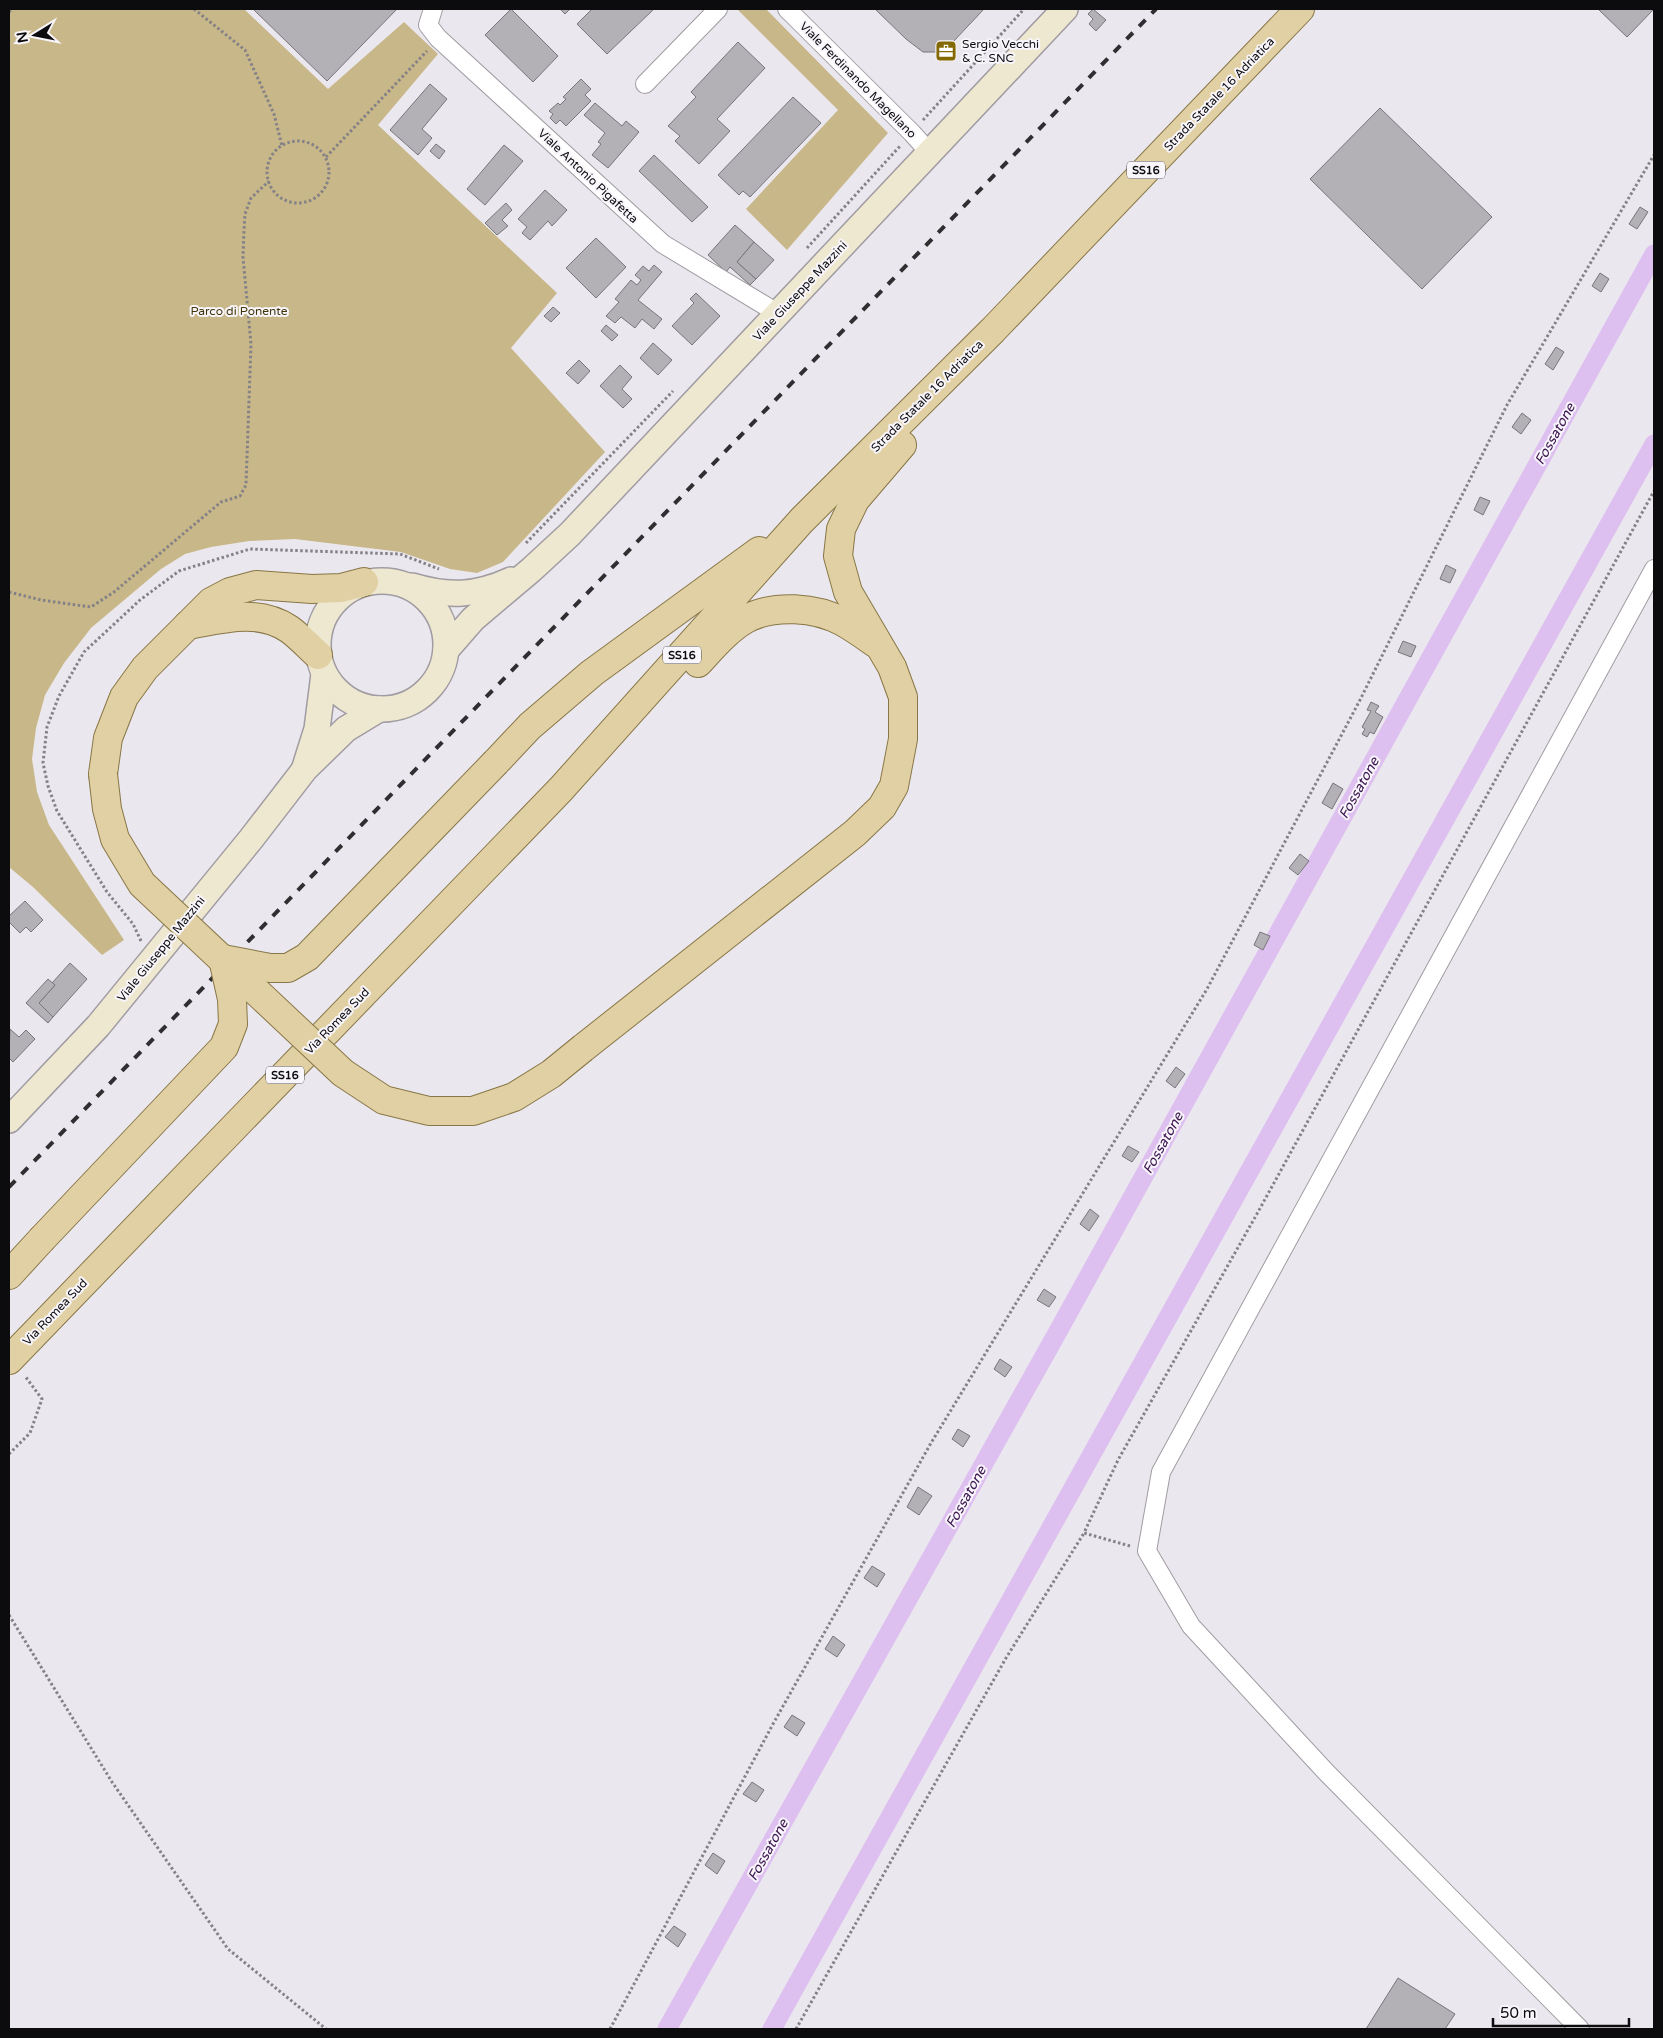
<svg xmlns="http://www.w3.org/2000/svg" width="1663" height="2038" font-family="'Varela Round',sans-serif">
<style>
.green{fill:#c8b788}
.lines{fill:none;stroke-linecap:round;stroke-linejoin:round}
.canal{stroke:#ddc0f0;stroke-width:19}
.building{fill:#b3b0b6;stroke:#78757b}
.street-casing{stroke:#a09ca2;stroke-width:20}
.secondary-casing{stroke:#a09ca2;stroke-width:28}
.primary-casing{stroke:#887746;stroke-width:30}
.path{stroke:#848286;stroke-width:3;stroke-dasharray:2.5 2.5;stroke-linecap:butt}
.street{stroke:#fff;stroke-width:18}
.secondary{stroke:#efe8d1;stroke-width:25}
.primary{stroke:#e0d0a3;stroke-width:28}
.rail{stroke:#2f2e31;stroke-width:4;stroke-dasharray:9 9;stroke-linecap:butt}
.primary-bridge-casing{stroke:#887746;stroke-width:30;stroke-linecap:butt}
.primary-bridge{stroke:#e0d0a3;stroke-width:28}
.labels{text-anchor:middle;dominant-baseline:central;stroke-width:4;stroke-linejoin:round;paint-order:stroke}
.shield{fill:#f8f5fb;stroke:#535154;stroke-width:1}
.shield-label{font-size:11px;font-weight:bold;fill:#0c0b0d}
.poi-label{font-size:12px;fill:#0c0b0d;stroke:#f8f5fb;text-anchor:start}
.street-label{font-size:12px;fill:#0c0b0d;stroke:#f8f5fb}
.park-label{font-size:12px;fill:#423509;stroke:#f8f5fb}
.water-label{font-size:14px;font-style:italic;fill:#3e1951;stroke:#f8f5fb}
</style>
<rect width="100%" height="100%" fill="#ebe7ee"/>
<!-- green -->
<g class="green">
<path d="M9 9H244L328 89 404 22 438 54 378 125 557 293 511 348 605 452 503 562 477 573 450 569 401 552 295 539 249 541 211 547 185 554 161 569 91 628 64 663 45 695 36 728 32 759 37 792 49 825 124 940 102 955 33 887 9 867Z"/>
<path d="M737 9H766L888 133 787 250 746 209 838 110Z"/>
</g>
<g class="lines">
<!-- canal -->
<g class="canal">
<path d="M667 2029 1056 1335 1654 254"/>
<path d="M772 2029 1654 444"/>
</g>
</g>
<!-- building -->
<g class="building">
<path d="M253 9H397L327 81Z"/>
<path d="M511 9 558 56 533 82 485 35Z"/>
<path d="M560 9H570L565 14Z"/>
<path d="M592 9H654L607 54 577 24Z"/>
<path d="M875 9H984L952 43 939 52H923L906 39Z"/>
<path d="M1093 9 1106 20 1096 31 1089 24 1093 19 1088 14Z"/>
<path d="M1598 9H1654L1627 37Z"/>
<path d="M738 42 765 68 717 119 730 131 699 164 675 141 680 136 668 126 696 97 691 92Z"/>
<path d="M581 79 591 89 585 95 591 101 566 126 560 120 556 124 550 118 553 114 549 111 558 103 560 105 566 99 563 97Z"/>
<path d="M430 84 447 99 422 129 432 138 418 155 390 130Z"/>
<path d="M793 97 821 123 750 197 743 191 739 195 718 175Z"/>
<path d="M595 103 622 126 626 121 639 132 608 168 592 155 601 144 598 142 605 133 584 115Z"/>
<path d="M1380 108 1492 217 1422 289 1310 179Z"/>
<path d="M436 144 445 151 439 159 430 151Z"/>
<path d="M504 145 523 161 485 205 467 189Z"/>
<path d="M654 155 708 207 692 222 639 171Z"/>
<path d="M545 190 567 210 552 226 548 221 530 240 522 233 527 227 518 219Z"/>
<path d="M506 203 512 210 502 220 508 226 497 235 485 223Z"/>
<path d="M1640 207 1648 212 1637 229 1629 224Z"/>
<path d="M735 225 754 242 737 262 756 279 750 285 730 267 726 272 708 255Z"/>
<path d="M596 238 626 267 596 298 566 268Z"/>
<path d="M754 242 774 260 756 279 737 262Z"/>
<path d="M654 265 662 272 638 300 662 319 654 329 642 319 635 328 621 317 615 323 606 316 619 302 615 299 631 280 637 285 641 280 635 275 643 266 649 271Z"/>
<path d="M1600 273 1609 279 1601 292 1592 286Z"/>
<path d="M696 293 720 316 692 345 672 326 694 303 690 299Z"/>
<path d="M553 307 560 313 551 322 544 316Z"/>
<path d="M606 325 618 335 612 341 601 331Z"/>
<path d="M653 343 672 360 658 375 640 358Z"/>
<path d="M1556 347 1564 352 1553 370 1545 364Z"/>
<path d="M579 360 590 371 578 384 566 373Z"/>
<path d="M620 365 632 377 622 389 632 399 623 408 600 386Z"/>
<path d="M1522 413 1531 420 1521 434 1512 427Z"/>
<path d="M1480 497 1490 501 1483 515 1474 510Z"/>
<path d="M1446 565 1456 570 1450 583 1440 579Z"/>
<path d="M1403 641 1416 646 1411 657 1398 652Z"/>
<path d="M1371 702 1379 706 1375 712 1383 717 1374 734 1370 732 1367 737 1362 734 1365 729 1362 727 1371 711 1367 710Z"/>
<path d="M1333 783 1343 789 1332 809 1322 803Z"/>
<path d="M1300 854 1309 861 1298 875 1289 868Z"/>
<path d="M25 901 43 920 31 932 26 927 20 933 9 922V916Z"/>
<path d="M1260 932 1270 936 1263 950 1254 945Z"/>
<path d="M70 963 87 979 53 1017 39 1003 55 985 52 983Z"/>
<path d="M48 979 55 985 39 1003 53 1017 48 1023 26 1003Z"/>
<path d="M10 1029 19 1037 26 1030 35 1039 13 1062 9 1058Z"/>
<path d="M1176 1067 1185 1074 1175 1088 1166 1081Z"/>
<path d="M1128 1146 1139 1152 1132 1162 1122 1156Z"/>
<path d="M1090 1209 1099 1216 1089 1231 1080 1224Z"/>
<path d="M1044 1289 1056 1297 1049 1307 1037 1300Z"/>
<path d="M1000 1359 1012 1367 1005 1377 994 1369Z"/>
<path d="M958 1429 970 1436 963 1447 952 1439Z"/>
<path d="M918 1487 932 1496 919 1515 907 1507Z"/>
<path d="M872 1566 885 1574 877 1587 864 1578Z"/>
<path d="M833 1636 845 1645 837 1657 825 1649Z"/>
<path d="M792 1715 805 1723 797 1736 784 1727Z"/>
<path d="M752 1782 764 1790 756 1802 743 1794Z"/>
<path d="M713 1853 725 1861 717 1874 705 1865Z"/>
<path d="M674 1926 686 1934 678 1947 665 1937Z"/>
<path d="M1398 1978 1455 2014 1445 2029H1366Z"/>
</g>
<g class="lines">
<!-- street casing -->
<g class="street-casing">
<g id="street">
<path d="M433 9 428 25 438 38 663 244 779 314"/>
<path d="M787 9 912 133 929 152"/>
<path d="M645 84 718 9"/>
<path d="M1580 2029 1326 1772 1191 1626 1147 1551 1161 1472 1654 569"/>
</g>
</g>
<!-- secondary casing -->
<g class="secondary-casing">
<g id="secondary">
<circle cx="382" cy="645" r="64"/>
<path d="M412 586C448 597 476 596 511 580"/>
<path d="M446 650 473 619 531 570 570 534 1065 9"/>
<path d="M305 767 317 729 324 674"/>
<path d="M9 1120 98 1026 251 839 305 769 346 729 379 709"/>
</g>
</g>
<!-- primary casing -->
<g class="primary-casing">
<g id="primary">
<path d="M188 625C222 619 258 608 289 629 299 636 309 647 318 655"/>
<path d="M698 663C712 648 728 629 746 619 774 604 816 607 843 622 854 628 865 636 875 643"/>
<path d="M496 762 530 726 592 673 759 551"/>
<path d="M103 774 108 738 124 697 145 668 211 602 230 592 256 585 312 589 341 588 364 582"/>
<path d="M583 1048 855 833 882 807 894 786 903 739V697L892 667 848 592 838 556 841 529 855 500 902 445"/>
<path d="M9 1275 41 1240"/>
<path d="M9 1360 561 789 802 520 993 330 1300 9"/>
</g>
</g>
<!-- path -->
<g class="path">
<path d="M194 9 245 50 274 114 282 146"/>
<path d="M9 12 12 9"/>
<path d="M923 120 1024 9"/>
<circle cx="298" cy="172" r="31"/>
<path d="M326 157 427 51"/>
<path d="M807 248 901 145"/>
<path d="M526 543 673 391"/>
<path d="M9 592 41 600 91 607 114 592 221 502 240 496 246 485 251 344 243 257 244 230 245 214 251 198 269 181"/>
<path d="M141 941 133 924 107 892 57 811 48 786 43 763 47 727 59 696 84 652 140 600 179 571 250 549 400 554 439 569"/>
<path d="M9 1454 30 1433 42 1399 25 1376"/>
<path d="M1130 1546 1084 1533 1118 1460 1258 1212 1654 491"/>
<path d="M9 1615 112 1782 228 1949 326 2029"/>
<path d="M610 2029 773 1724 931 1443 1207 989 1360 700 1507 405 1654 155"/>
<path d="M796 2029 1006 1658 1084 1533"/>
</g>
<!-- street -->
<use href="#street" class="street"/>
<!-- secondary -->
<use href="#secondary" class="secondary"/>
<!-- primary -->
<use href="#primary" class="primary"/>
<!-- rail -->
<path class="rail" d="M9 1187 1156 9"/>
<!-- primary-bridge casing -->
<g class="primary-bridge-casing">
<g id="primary-bridge">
<path d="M103 774 107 809 115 839 142 884 343 1073 384 1100 429 1111H473L514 1097 551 1074 583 1048"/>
<path d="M223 959 270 968H288L307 957 496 762"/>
<path d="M41 1240 224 1047 233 1024 232 999 223 959"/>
</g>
</g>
<!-- primary-bridge -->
<use href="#primary-bridge" class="primary-bridge"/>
</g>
<!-- icons -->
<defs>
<g id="office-square" transform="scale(1.125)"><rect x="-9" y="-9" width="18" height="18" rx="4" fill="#846903" stroke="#f8f5fb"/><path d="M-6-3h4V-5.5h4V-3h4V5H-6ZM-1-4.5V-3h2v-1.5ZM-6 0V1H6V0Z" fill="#fff"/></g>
</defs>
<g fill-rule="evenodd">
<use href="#office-square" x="946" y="51"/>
</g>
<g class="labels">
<!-- shield labels -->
<g class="shield">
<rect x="1127" y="161.5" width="38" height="17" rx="4"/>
<rect x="663" y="646.5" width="38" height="17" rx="4"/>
<rect x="266" y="1066.5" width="38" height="17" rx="4"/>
</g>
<g class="shield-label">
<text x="1146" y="170">SS16</text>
<text x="682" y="655">SS16</text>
<text x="285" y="1075">SS16</text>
</g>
<!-- poi labels -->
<g class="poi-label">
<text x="962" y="44">Sergio Vecchi<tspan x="962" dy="14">&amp; C. SNC</tspan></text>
</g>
<!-- street labels -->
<g class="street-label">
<text transform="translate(858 80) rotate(45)">Viale Ferdinando Magellano</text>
<text transform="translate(1219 94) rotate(-46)">Strada Statale 16 Adriatica</text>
<text transform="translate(588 176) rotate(43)">Viale Antonio Pigafetta</text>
<text transform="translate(800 291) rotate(-47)">Viale Giuseppe Mazzini</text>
<text transform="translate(927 396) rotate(-45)">Strada Statale 16 Adriatica</text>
<text transform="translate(161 949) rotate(-51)">Viale Giuseppe Mazzini</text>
<text transform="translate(337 1021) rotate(-46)">Via Romea Sud</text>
<text transform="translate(55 1312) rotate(-46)">Via Romea Sud</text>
</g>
<!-- park labels -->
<g class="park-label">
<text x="239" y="311">Parco di Ponente</text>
</g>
<!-- water labels -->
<g class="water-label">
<text transform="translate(1555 434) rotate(-61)">Fossatone</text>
<text transform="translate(1359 788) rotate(-61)">Fossatone</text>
<text transform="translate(1163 1143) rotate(-61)">Fossatone</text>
<text transform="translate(966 1497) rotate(-61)">Fossatone</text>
<text transform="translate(768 1850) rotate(-61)">Fossatone</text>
</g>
</g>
<!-- border -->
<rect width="1663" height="2038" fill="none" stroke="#0c0b0d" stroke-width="20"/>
<!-- north arrow -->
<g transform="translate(35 35) rotate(260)" stroke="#f8f5fb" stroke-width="4" paint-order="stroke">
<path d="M0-4L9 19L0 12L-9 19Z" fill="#0c0b0d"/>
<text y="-8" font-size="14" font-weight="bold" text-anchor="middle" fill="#0c0b0d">N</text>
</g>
<!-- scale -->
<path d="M1493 2018v8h136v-8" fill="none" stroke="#0c0b0d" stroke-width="2.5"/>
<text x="1500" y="2018" font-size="15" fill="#0c0b0d" stroke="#f8f5fb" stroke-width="4" paint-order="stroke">50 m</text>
</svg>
